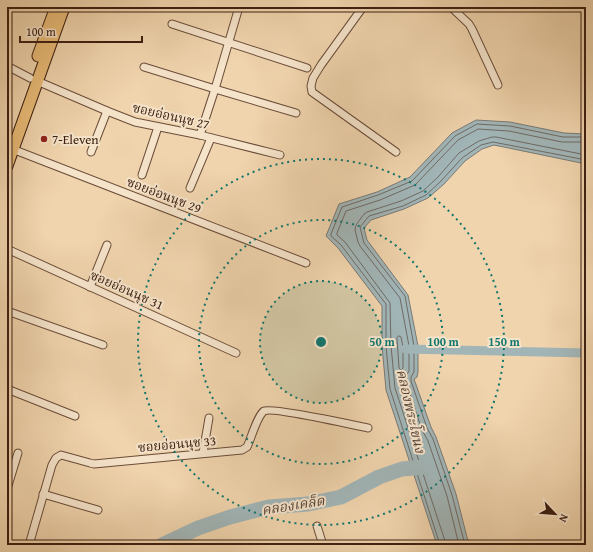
<svg xmlns="http://www.w3.org/2000/svg" width="593" height="552" font-family="'Gentium Book Plus','Noto Serif Thai',serif">
<style>
.water{fill:#a1b5b7;stroke:#797975}
.lines{fill:none;stroke-linecap:round;stroke-linejoin:round}
.shore{stroke:#6f6a64;stroke-width:1}
.canal{stroke:#a1b5b7;stroke-width:9}
.river{stroke:#a1b5b7;stroke-width:15}
.street-casing{stroke:#6a4d39;stroke-width:9}
.primary-casing{stroke:#3d2012;stroke-width:13}
.street{stroke:#f5e3ca;stroke-width:7}
.primary{stroke:#e8ba76;stroke-width:11}
.ring{fill:none;stroke:#0f766e;stroke-width:2;stroke-dasharray:2 4}
.poi-dot{fill:#8f2418;stroke:#f5e3ca;stroke-width:1.5}
.labels{text-anchor:middle;dominant-baseline:central;stroke-width:4;stroke-linejoin:round;paint-order:stroke}
.street-label{font-size:13px;fill:#3d2012;stroke:#f5e3ca}
.poi-label{font-size:13px;fill:#3d2012;stroke:#f5e3ca;text-anchor:start}
.water-label{font-size:14px;font-style:italic;fill:#56453b;stroke:#f5e3ca}
.centre{fill:#0f766e;stroke:#f5e3ca;stroke-width:2}
.ring-label{font-size:12px;text-anchor:middle;font-weight:bold;fill:#0f766e;stroke:#f5e3ca;stroke-width:4;stroke-linejoin:round;paint-order:stroke}
</style>
<rect width="100%" height="100%" fill="#f0d4ad"/>
<filter id="stains"><feTurbulence type="fractalNoise" baseFrequency=".005" numOctaves="4"/><feColorMatrix values="0 0 0 0 .2 0 0 0 0 .09 0 0 0 0 .02 0 0 0 .5 -.17"/></filter>
<radialGradient id="worn" r=".72"><stop offset=".6" stop-color="#630" stop-opacity="0"/><stop offset="1" stop-color="#630" stop-opacity=".3"/></radialGradient>
<!-- water -->
<path class="water" d="M476 120 510 122 564 133 586 134V164L494 145 482 149 465 161 444 184 428 198 404 209 371 220 364 228 367 240 408 295 418 346V372L417 377 414 379 431 427 436 437 456 494 469 545H437L386 390 382 346V306L338 248 326 236 339 204 377 192 410 177 452 133Z"/>
<g class="lines">
<!-- shore -->
<g class="shore">
<path d="M399 336 401 337 403 347V368L401 370 399 368 397 338Z"/>
<path d="M440 545 390 389 386 346V304L341 245 331 236V234L342 207 378 195 412 181 455 136 477 124 510 126 563 137H586"/>
<path d="M445 545V541L395 388 391 346 390 303 345 242 337 235V233L346 211 380 200 415 185 458 140 478 129 509 131 562 142H586"/>
<path d="M459 545 447 496 428 441 422 430 406 382V376L409 371V346L400 298 360 246 358 242 355 230 356 225 364 214 367 212 401 201 423 191 438 177 459 153 479 141 492 137H496L586 155"/>
<path d="M465 545 452 495 433 439 427 428 411 381V377L414 372V346L405 296 364 243 360 227 369 216 403 206 426 195 441 181 462 158 481 145 493 142 586 160"/>
</g>
<!-- canal -->
<path class="canal" d="M405 349 586 353"/>
<!-- river -->
<path class="river" d="M162 545 198 528 230 517 269 507 308 504 341 497 379 477 402 469 424 467"/>
<!-- street casing -->
<g class="street-casing">
<g id="street">
<path d="M363 7 321 65 313 78 311 86 312 92 396 152"/>
<path d="M451 7 469 24 472 29 498 85"/>
<path d="M172 24 307 68"/>
<path d="M7 66 30 78"/>
<path d="M144 67 215 89 296 113"/>
<path d="M37 81 107 111 135 122 200 135 280 155"/>
<path d="M200 135 215 89 239 7"/>
<path d="M7 147 306 263"/>
<path d="M91 152 107 111"/>
<path d="M142 175 158 127"/>
<path d="M190 188 211 138"/>
<path d="M7 249 236 353"/>
<path d="M90 287 107 245"/>
<path d="M7 311 103 345"/>
<path d="M7 389 75 416"/>
<path d="M203 453 209 418"/>
<path d="M7 489 18 453"/>
<path d="M43 494 98 510"/>
<path d="M317 526 323 545"/>
<path d="M29 545 52 465 56 458 61 455 90 463 94 464 242 450 247 447C251 439 257 416 264 411 271 407 354 425 368 428"/>
</g>
</g>
<!-- primary casing -->
<g class="primary-casing">
<g id="primary">
<path d="M38 56 56 7"/>
<path d="M7 166 64 7"/>
</g>
</g>
<!-- street -->
<use href="#street" class="street"/>
<!-- primary -->
<use href="#primary" class="primary"/>
</g>
<!-- distance rings -->
<circle cx="321" cy="342" r="61" fill="#0f766e" fill-opacity=".12"/>
<g class="ring">
<circle cx="321" cy="342" r="61"/>
<circle cx="321" cy="342" r="122"/>
<circle cx="321" cy="342" r="183"/>
</g>
<!-- markers -->
<circle class="poi-dot" cx="44" cy="139" r="4"/>
<g class="labels">
<!-- street labels -->
<g class="street-label">
<text transform="translate(171 116) rotate(13)">ซอยอ่อนนุช 27</text>
<text transform="translate(164 195) rotate(21)">ซอยอ่อนนุช 29</text>
<text transform="translate(127 290) rotate(24)">ซอยอ่อนนุช 31</text>
<text transform="translate(177 444) rotate(-5)">ซอยอ่อนนุช 33</text>
</g>
<!-- poi labels -->
<g class="poi-label">
<text x="52" y="139">7-Eleven</text>
</g>
<!-- water labels -->
<g class="water-label">
<text transform="translate(411 411) rotate(77)">คลองพระโขนง</text>
<text transform="translate(293 505) rotate(-9)">คลองเคล็ด</text>
</g>
</g>
<circle cx="321" cy="342" r="6" class="centre"/>
<g class="ring-label">
<text x="382" y="346">50 m</text>
<text x="443" y="346">100 m</text>
<text x="504" y="346">150 m</text>
</g>
<!-- margin -->
<rect width="593" height="552" fill="none" stroke="#f0d4ad" stroke-width="24"/>
<rect x="8" y="8" width="577" height="536" fill="none" stroke="#3d2012" stroke-width="2"/>
<rect x="12" y="12" width="569" height="528" fill="none" stroke="#3d2012"/>
<!-- north arrow -->
<g transform="translate(555 514) rotate(116)" stroke="#f5e3ca" stroke-width="3" paint-order="stroke">
<path d="M0-3L7 15L0 10L-7 15Z" fill="#3d2012"/>
<text y="-6" font-size="11" font-weight="bold" text-anchor="middle" fill="#3d2012">N</text>
</g>
<!-- scale -->
<path d="M20 36v6h122v-6" fill="none" stroke="#3d2012" stroke-width="2"/>
<text x="26" y="36" font-size="12" fill="#3d2012" stroke="#f5e3ca" stroke-width="3" paint-order="stroke">100 m</text>
<rect width="100%" height="100%" filter="url(#stains)"/>
<rect width="100%" height="100%" fill="url(#worn)"/>
</svg>
